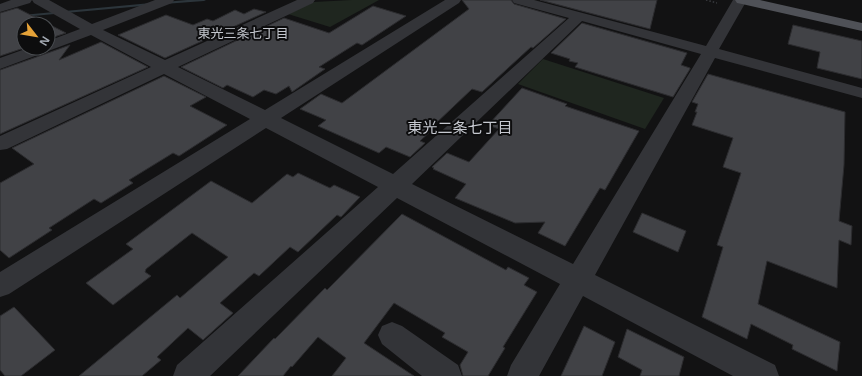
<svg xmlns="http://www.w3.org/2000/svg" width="862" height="376" font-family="'Noto Sans','Noto Sans JP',sans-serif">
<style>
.green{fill:#1f261f}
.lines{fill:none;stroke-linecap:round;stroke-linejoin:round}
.stream{fill:#2c353b;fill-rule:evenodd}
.building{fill:#414246;stroke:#2c2c2f}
.path{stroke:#393b3f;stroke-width:1.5;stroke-dasharray:1.5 2;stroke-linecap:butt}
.minor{fill:#333438;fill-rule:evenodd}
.major{fill:#4f5157;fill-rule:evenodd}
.labels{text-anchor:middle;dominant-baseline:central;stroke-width:4;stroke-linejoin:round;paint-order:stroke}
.far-neighbourhood-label{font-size:13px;fill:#c5c8cf;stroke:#0d0d0e}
.neighbourhood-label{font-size:15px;fill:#c5c8cf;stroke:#0d0d0e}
</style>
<rect width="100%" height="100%" fill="#121213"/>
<!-- green -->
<g class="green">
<path d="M352 0H379L330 27 288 14 314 2Z"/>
<path d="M543 59 664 98 645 129 518 84Z"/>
</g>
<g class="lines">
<!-- stream -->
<g class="stream">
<path d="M187 0H206L204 1 164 4 162 3 164 2Z"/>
<path d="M151 3H153V5L22 17 20 16 22 15Z"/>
</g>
</g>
<!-- building -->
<g class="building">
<path d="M462 0H511L514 4 566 19 533 48 531 47 482 92 472 89 433 126 435 127 420 141 425 143 410 157 386 147 379 153 318 126 326 120 300 109 321 94 342 103 469 9Z"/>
<path d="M540 0H657L650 29Z"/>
<path d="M373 6 406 16 362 45 357 43 319 67 325 69 292 92 289 86 276 94 264 90 253 97 227 85 223 88 181 67 284 18 329 33Z"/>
<path d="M17 8 66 33 48 39V24H24V48L0 56V13Z"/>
<path d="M254 9 266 12 165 58 118 35 166 15 193 25 207 19 213 21 235 10 244 14Z"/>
<path d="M582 23 687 53 681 65 690 68V69L673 97 575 67 578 63 569 61 570 59 551 53Z"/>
<path d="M793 25 862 41V79L817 68 820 52 788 44Z"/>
<path d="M101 42 148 67 0 134V70L70 45 59 60Z"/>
<path d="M708 74 845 112 844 165 839 221 852 226 851 245 839 240 837 288 767 261 758 304 840 342 837 371 792 349 793 345 751 324 747 339 702 317 723 247 717 245 741 173 723 167 733 138 692 125 697 112H695L698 104 692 102Z"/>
<path d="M164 76 206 97 190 106 227 125 179 156 173 153 129 180 133 183 101 203 94 199 49 228 52 230 9 258 0 250V183L34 164 12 148Z"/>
<path d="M522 88 567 104 565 106 639 131 605 190 600 188 565 246 538 233 545 222 515 223 455 198 466 184 433 169 434 168 432 167 447 153 469 162 499 129 488 125Z"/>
<path d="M298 173 330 188 334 185 360 197 341 217 337 215 298 252 290 247 259 276 254 273 220 303 233 313 203 340 188 328 157 357 161 360 142 376H79L177 295 180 298 228 257 192 233 146 269 145 272 151 276 113 305 86 283 133 249 126 244 211 181 252 203 287 174 293 177Z"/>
<path d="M642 213 686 231 678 252 633 232Z"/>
<path d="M402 214 506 270 508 267 529 278 524 285 537 292 503 347 505 348 488 376H463L460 365 468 352 442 337 445 333 394 303 364 343 414 376H332L346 358 318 337 292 367 291 366 283 376H238L274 338 275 339 325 288 327 290Z"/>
<path d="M14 307 55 350 21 376H5L0 370V316Z"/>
<path d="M584 326 615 342 602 376H561Z"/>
<path d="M627 329 684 357 679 376H640L642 370 618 357Z"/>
</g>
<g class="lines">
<!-- path -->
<path class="path" d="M706 0 717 3"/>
<!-- minor -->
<g class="minor">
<path d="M11 0H32L30 3 0 12V4Z"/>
<path d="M32 0H49L92 24 155 0H174L172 3 103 30 165 60 297 0H315L313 3 178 67 265 110 445 0H461L459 3 281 118 393 174 569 18 514 3 512 0H534L706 46 733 0H747L719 49 862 88V98L715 58 595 275 775 365 779 376H733L583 296 539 376H507L511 365 560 284 397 198 210 376H173L177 365 378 187 266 128 9 294 0 297V272L250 119 164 74 7 149 0 150V136L151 67 91 35 0 69V58L28 48H48V41L80 29 34 3ZM582 21 701 54 573 264 412 184Z"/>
<path d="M392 322 402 326 458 365 462 376H422L382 344 378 335 382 326Z"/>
</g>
<!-- major -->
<path class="major" d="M735 0H760L862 23V31L742 4 737 3Z"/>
</g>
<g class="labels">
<!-- far-neighbourhood labels -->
<g class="far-neighbourhood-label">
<text x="243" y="33">東光三条七丁目</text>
</g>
<!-- neighbourhood labels -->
<g class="neighbourhood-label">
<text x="460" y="127">東光二条七丁目</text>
</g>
</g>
<!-- north arrow -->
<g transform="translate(36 36) rotate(121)"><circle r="19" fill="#0d0d0e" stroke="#494c50"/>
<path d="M0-3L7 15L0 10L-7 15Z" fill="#e5a238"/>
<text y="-6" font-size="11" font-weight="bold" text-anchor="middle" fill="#a4aab3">N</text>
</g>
</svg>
